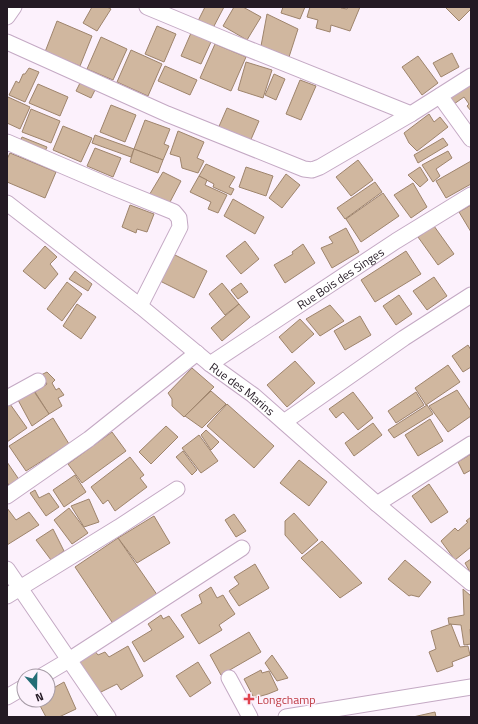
<svg xmlns="http://www.w3.org/2000/svg" width="478" height="724" font-family="'Titillium Web',sans-serif">
<style>
.building{fill:#d0b79f;stroke:#9e846c}
.lines{fill:none;stroke-linecap:round;stroke-linejoin:round}
.minor-casing{stroke:#c4a9c4;stroke-width:17}
.minor{stroke:#fff;stroke-width:15}
.health-dot{fill:#e0444e;stroke:#fcf1fc;stroke-width:1.5}
.labels{text-anchor:middle;dominant-baseline:central;stroke-width:3;stroke-linejoin:round;paint-order:stroke}
.street-label{font-size:12px;fill:#241a24;stroke:#fcf1fc}
.health-label{font-size:12px;fill:#be3a42;stroke:#fcf1fc;text-anchor:start}
</style>
<rect width="100%" height="100%" fill="#fcf1fc"/>
<!-- building -->
<g class="building">
<path d="M92 7H107L111 9 97 31 83 23Z"/>
<path d="M205 7H224L213 28 198 21Z"/>
<path d="M234 7H243L261 17 247 40 223 26Z"/>
<path d="M283 7H305L300 19 281 13Z"/>
<path d="M310 7H341V8L347 9 348 7H360L350 31 331 25 330 32 316 28 318 20 307 17Z"/>
<path d="M447 7H471V9L459 21 446 8Z"/>
<path d="M267 14 298 29 289 57 261 46Z"/>
<path d="M57 21 92 36 80 66 45 52Z"/>
<path d="M157 26 176 34 164 62 145 54Z"/>
<path d="M191 33 211 42 201 64 181 56Z"/>
<path d="M101 37 127 49 113 80 87 69Z"/>
<path d="M215 44 246 57 231 91 200 78Z"/>
<path d="M131 50 162 64 148 96 117 82Z"/>
<path d="M452 53 459 67 441 77 433 63Z"/>
<path d="M418 56 438 83 422 95 402 67Z"/>
<path d="M246 62 272 70 263 98 238 90Z"/>
<path d="M165 66 197 80 190 95 158 81Z"/>
<path d="M29 68 39 72 25 102 9 95 16 81 19 83 23 74H25Z"/>
<path d="M274 74 285 79 276 100 265 95Z"/>
<path d="M300 80 316 86 301 120 286 114Z"/>
<path d="M471 81V111L467 106 469 104 464 97 454 104 447 95Z"/>
<path d="M80 83 95 90 91 98 76 91Z"/>
<path d="M38 84 68 97 60 116 29 103Z"/>
<path d="M8 97 30 107 20 129 7 123V100Z"/>
<path d="M111 105 136 115 125 142 100 132Z"/>
<path d="M227 108 259 121 249 144 217 131Z"/>
<path d="M31 109 60 121 51 143 22 132Z"/>
<path d="M429 114 434 122 440 117 448 127 417 151 409 143 404 133Z"/>
<path d="M145 120 170 129 164 144 169 146 163 160 134 149Z"/>
<path d="M63 126 92 138 81 162 53 150Z"/>
<path d="M178 131 204 142 197 158 204 161 198 173 182 168 180 157 170 154Z"/>
<path d="M95 135 134 149 131 157 92 143Z"/>
<path d="M22 137 47 147 43 156 18 146Z"/>
<path d="M443 138 448 145 418 163 414 155Z"/>
<path d="M95 148 121 158 113 177 87 166Z"/>
<path d="M134 149 163 160 158 173 130 162Z"/>
<path d="M448 151 452 158 436 169 440 176 433 182 422 165Z"/>
<path d="M10 153 56 172 45 198 7 182V159Z"/>
<path d="M358 160 373 180 351 196 336 177Z"/>
<path d="M471 161V184L446 198 436 181Z"/>
<path d="M206 164 235 177 229 187 234 189 231 195 213 187 214 184 199 176Z"/>
<path d="M246 167 273 176 266 196 239 187Z"/>
<path d="M420 167 428 180 420 187 408 175Z"/>
<path d="M163 172 181 181 170 202 148 197Z"/>
<path d="M286 174 300 185 282 208 269 198Z"/>
<path d="M199 176 207 180 205 185 227 195 218 213 208 209 211 202 190 192Z"/>
<path d="M375 182 382 192 345 219 337 208Z"/>
<path d="M413 183 427 207 411 218 394 195Z"/>
<path d="M383 193 399 216 361 242 346 219Z"/>
<path d="M233 199 264 217 255 234 224 216Z"/>
<path d="M130 205 154 214 147 232 137 229 136 233 122 227Z"/>
<path d="M471 205V232L459 212Z"/>
<path d="M434 226 454 254 438 265 418 237Z"/>
<path d="M346 228 359 252 332 268 321 248 333 243 329 237Z"/>
<path d="M245 241 259 259 241 274 226 256Z"/>
<path d="M303 244 315 263 285 283 274 265 293 254 292 252Z"/>
<path d="M45 246 57 257 50 264 58 274 45 289 23 271Z"/>
<path d="M406 251 421 274 375 302 361 280Z"/>
<path d="M173 254 207 271 194 298 160 281Z"/>
<path d="M75 271 92 284 88 291 69 279Z"/>
<path d="M434 277 447 296 427 310 413 291Z"/>
<path d="M67 282 82 294 62 321 47 309Z"/>
<path d="M222 283 239 304 225 315 209 294Z"/>
<path d="M241 283 248 292 238 299 231 290Z"/>
<path d="M399 295 412 314 396 325 383 306Z"/>
<path d="M77 304 96 317 81 339 63 326Z"/>
<path d="M239 304 250 317 222 341 211 328Z"/>
<path d="M330 305 344 321 320 336 306 319Z"/>
<path d="M360 316 371 335 345 350 334 331Z"/>
<path d="M300 319 314 334 292 353 279 337Z"/>
<path d="M468 345 471 350V367L463 372 452 356Z"/>
<path d="M295 361 315 383 287 407 267 385Z"/>
<path d="M448 365 460 382 426 405 415 388Z"/>
<path d="M192 368 214 387 184 417 172 406V399L168 393Z"/>
<path d="M47 372 55 380 52 383 56 390 59 388 64 395 58 398 62 406 49 414 35 392 47 384 41 375Z"/>
<path d="M33 390 49 414 32 426 18 400Z"/>
<path d="M457 390 471 411V416L448 432 429 406Z"/>
<path d="M211 391 226 404 202 428 185 416Z"/>
<path d="M353 392 373 418 358 430 343 412 336 418 329 409Z"/>
<path d="M416 392 424 405 396 423 388 411Z"/>
<path d="M10 404 27 428 7 442V406Z"/>
<path d="M227 404 274 446 254 468 207 426Z"/>
<path d="M427 405 433 414 394 438 388 430Z"/>
<path d="M53 418 69 444 26 471 9 446Z"/>
<path d="M430 419 443 441 418 456 405 435Z"/>
<path d="M373 423 382 435 354 456 345 443Z"/>
<path d="M166 426 178 437 151 464 139 452Z"/>
<path d="M206 430 219 442 211 450 201 435Z"/>
<path d="M112 432 126 451 82 483 68 464Z"/>
<path d="M199 435 218 461 201 473 182 448Z"/>
<path d="M183 451 197 470 192 475 176 457Z"/>
<path d="M471 454V470L464 474 458 462Z"/>
<path d="M130 457 144 475 140 478 147 487 115 511 108 500 103 504 91 487Z"/>
<path d="M299 460 327 482 309 506 280 483Z"/>
<path d="M7 462 20 481 10 487 7 482Z"/>
<path d="M75 475 86 492 64 507 53 490Z"/>
<path d="M429 484 448 512 431 523 412 496Z"/>
<path d="M35 490 39 498 49 493 59 507 46 516 30 493Z"/>
<path d="M89 499 99 522 84 527 71 506Z"/>
<path d="M7 508 16 520 29 512 39 525 7 545Z"/>
<path d="M69 508 88 533 72 544 54 520Z"/>
<path d="M294 513 318 540 302 554 285 535V521Z"/>
<path d="M234 514 246 531 236 537 225 520Z"/>
<path d="M154 516 170 543 137 563 118 538Z"/>
<path d="M471 517V547L455 560 441 541 455 528 458 531 468 522 466 521Z"/>
<path d="M53 529 64 551 51 560 36 540Z"/>
<path d="M118 538 160 599 116 628 75 567Z"/>
<path d="M322 541 362 583 340 598 301 558Z"/>
<path d="M471 559V574L465 563Z"/>
<path d="M405 560 431 582 419 597 411 595 409 596 388 579Z"/>
<path d="M255 564 269 588 239 606 229 591 239 584 234 577Z"/>
<path d="M211 587 217 598 223 595 229 605 235 614 219 625 222 630 199 644 181 615 202 603 199 595Z"/>
<path d="M463 589 471 596V629H470L471 644 464 645 461 625 449 624 448 618 464 615Z"/>
<path d="M161 615 163 619 169 616 184 637 144 662 132 642 152 630 148 624Z"/>
<path d="M451 624 460 647 468 646 470 655 452 662 453 666 437 672 429 652 436 649 431 631Z"/>
<path d="M249 632 261 652 221 675 210 655Z"/>
<path d="M128 646 143 676 121 690 117 684 99 693 76 660 94 650 98 655 105 652 109 657Z"/>
<path d="M272 655 288 678 277 681 265 663Z"/>
<path d="M198 662 211 683 190 697 176 676Z"/>
<path d="M261 670 262 673 269 671 278 690 268 694 254 698 244 679Z"/>
<path d="M64 682 76 709 59 717H46L37 700H48V691Z"/>
<path d="M435 712 436 717H413Z"/>
</g>
<g class="lines">
<!-- minor casing -->
<g class="minor-casing">
<g id="minor">
<path d="M147 7 231 42 411 114"/>
<path d="M7 17 14 7"/>
<path d="M7 42 167 114 304 169 312 170 320 167 411 114 471 76"/>
<path d="M440 96 471 139"/>
<path d="M7 142 112 187 174 212 179 218 180 227 140 306"/>
<path id="s1" d="M7 203 140 306 210 364 253 395 377 504 471 583"/>
<path id="s2" d="M210 364 396 241 471 195"/>
<path d="M7 398 38 381"/>
<path d="M284 422 404 338 471 295"/>
<path d="M7 496 89 439 197 353"/>
<path d="M377 504 471 444"/>
<path d="M7 569 108 717"/>
<path d="M7 596 119 527 177 489"/>
<path d="M42 676 69 660 242 548"/>
<path d="M229 678 250 717"/>
<path d="M7 697 24 687"/>
<path d="M286 717 471 687"/>
</g>
</g>
<!-- minor -->
<use href="#minor" class="minor"/>
</g>
<!-- markers -->
<path class="health-dot" d="M247 693h4v4h4v4h-4v4h-4v-4h-4v-4h4z"/>
<g class="labels">
<!-- street labels -->
<g class="street-label">
<text stroke="none"><textPath href="#s2" startOffset="156">Rue Bois des Singes</textPath></text>
<text stroke="none"><textPath href="#s1" startOffset="300">Rue des Marins</textPath></text>
</g>
<!-- health labels -->
<g class="health-label">
<text x="257" y="699">Longchamp</text>
</g>
</g>
<!-- border -->
<rect width="478" height="724" fill="none" stroke="#241a24" stroke-width="16"/>
<!-- north arrow -->
<g transform="translate(36 688) rotate(160)"><circle r="19" fill="#fcf1fc" stroke="#a69ba6"/>
<path d="M0-3L7 15L0 10L-7 15Z" fill="#236d76"/>
<text y="-6" font-size="11" font-weight="bold" text-anchor="middle" fill="#241a24">N</text>
</g>
</svg>
